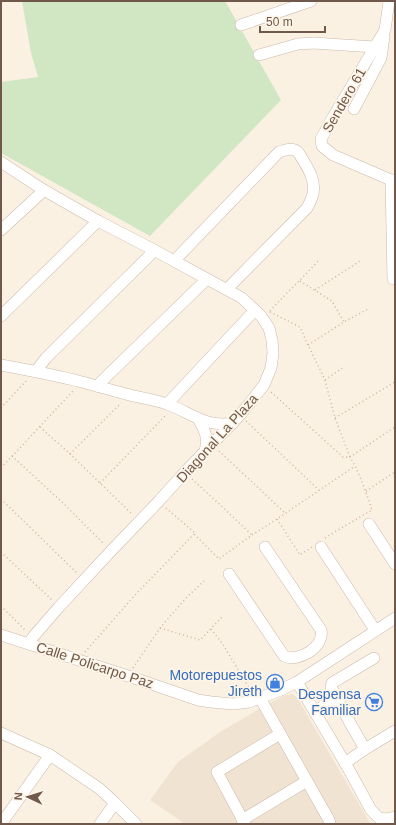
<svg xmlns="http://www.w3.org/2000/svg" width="396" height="825" font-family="Arial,sans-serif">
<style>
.residential{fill:#f1e3d2}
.green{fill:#d1e6c2}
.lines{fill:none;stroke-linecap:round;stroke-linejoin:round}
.minor-casing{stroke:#cab9aa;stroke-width:12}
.path{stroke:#d2b4a0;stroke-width:1.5;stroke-dasharray:1 3;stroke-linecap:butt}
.minor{stroke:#fff;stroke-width:11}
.labels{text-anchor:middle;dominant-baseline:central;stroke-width:3.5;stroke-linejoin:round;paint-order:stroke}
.street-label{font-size:14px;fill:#70594b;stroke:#fdf5e8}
.shop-label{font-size:14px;fill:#366cbe;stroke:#fdf5e8;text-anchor:end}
</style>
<rect width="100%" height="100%" fill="#faf1e3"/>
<!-- residential -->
<path class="residential" d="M293 694 298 699 370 823V824H185L150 800 178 762 220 732 264 706 286 695Z"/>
<!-- green -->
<path class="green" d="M22 1H225L281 100 150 236 1 153V82L38 77 31 53Z"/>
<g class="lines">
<!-- minor casing -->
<g class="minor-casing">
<g id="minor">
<path d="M389 1 385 30 333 117 321 139 322 146 333 155 391 180H395"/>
<path d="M241 25 311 1"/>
<path d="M259 55 298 44 313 43 375 47"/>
<path d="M354 109 381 58 384 36"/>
<path d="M1 162 42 189 98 221 154 250 242 298 261 316 269 328 272 340 273 353 271 368 264 385 240 415 185 472 159 501 111 551 59 607 33 637 29 643"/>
<path d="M391 180 393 279"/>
<path d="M1 230 40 194 42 189"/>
<path d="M174 261 279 152C286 150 292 147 298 152 306 165 318 181 312 197 311 201 309 204 307 208L227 289"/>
<path d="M1 316 98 221"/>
<path d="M1 365C28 370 55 375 82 382 96 386 111 390 126 394 139 398 154 399 167 404 192 413 205 428 233 423"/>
<path d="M36 371 46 358 149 256 154 250"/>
<path d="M97 386 107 376 207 279"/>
<path d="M167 404 255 310"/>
<path d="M199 420C206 433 208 437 205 452"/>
<path d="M369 524 395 564"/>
<path d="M321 547 375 630"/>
<path d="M229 574 284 656C298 663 325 647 321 630L265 547"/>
<path d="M1 635 128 676 198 700 211 702 233 704 249 702 281 690 297 682 395 618"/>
<path d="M297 682 348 768 371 810 379 818 386 819 395 817"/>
<path d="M260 698 329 820 330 824"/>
<path d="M315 713 323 706 336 698"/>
<path d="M1 733 50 755 100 789 115 803 136 824"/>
<path d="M365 749 350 723 331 687 332 683 374 658"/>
<path d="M345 763 365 749 395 731"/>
<path d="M242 820 307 781"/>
<path d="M1 824 50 755"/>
<path d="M100 824 115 803"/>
<path d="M245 824 217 772 280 734"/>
</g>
</g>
<!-- path -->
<g class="path">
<path d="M300 281 332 301 344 322"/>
<path d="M315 290 360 261"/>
<path d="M270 311C286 293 304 277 320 259"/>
<path d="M270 312 300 327 308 345 325 380 335 418 350 457H343L271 392"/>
<path d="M308 345 344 322 368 309"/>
<path d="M325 380 344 367"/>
<path d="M1 408 27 380"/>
<path d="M335 418 395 382"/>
<path d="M246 421 319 490"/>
<path d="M40 427 70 454 133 515"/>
<path d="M219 451 285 513"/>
<path d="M70 454 121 403"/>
<path d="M12 456 63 503 104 544"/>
<path d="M1 468 73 391"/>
<path d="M192 479 217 502 252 535"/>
<path d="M100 483 167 414"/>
<path d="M366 491 395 472"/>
<path d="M1 499 77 573"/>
<path d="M166 508 195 533 194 534 219 559 252 535 277 519 355 466"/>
<path d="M277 519 300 555 312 547"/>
<path d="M325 538 338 530 372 510C366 492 360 474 350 457L395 427"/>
<path d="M1 552 52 600"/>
<path d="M1 606 25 630"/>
<path d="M160 628 200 640 222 617"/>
<path d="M211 629 222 643 251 691"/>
<path d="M85 652 135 595 194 534"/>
<path d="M133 668 160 628 186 598 204 581"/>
</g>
<!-- minor -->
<use href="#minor" class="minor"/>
</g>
<!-- icons -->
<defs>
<g id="shop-ring" transform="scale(0.9)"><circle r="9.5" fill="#fdf5e8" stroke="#3f7fe0" stroke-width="1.5"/><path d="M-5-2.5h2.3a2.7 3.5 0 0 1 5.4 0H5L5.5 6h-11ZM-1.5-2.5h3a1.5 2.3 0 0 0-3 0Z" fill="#3f7fe0"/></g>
<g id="supermarket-ring" transform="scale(0.9)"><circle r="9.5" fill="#fdf5e8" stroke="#3f7fe0" stroke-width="1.5"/><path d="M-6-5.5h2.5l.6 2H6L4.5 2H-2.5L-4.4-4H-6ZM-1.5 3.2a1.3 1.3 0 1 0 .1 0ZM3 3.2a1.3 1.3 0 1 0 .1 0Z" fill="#3f7fe0"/></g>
</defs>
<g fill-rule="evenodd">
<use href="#shop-ring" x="275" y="683"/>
<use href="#supermarket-ring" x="374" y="702"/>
</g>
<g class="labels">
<!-- street labels -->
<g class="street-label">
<text transform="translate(344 100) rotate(-60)">Sendero 61</text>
<text transform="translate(217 438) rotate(-48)">Diagonal La Plaza</text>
<text transform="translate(95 665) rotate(18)">Calle Policarpo Paz</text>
</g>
<!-- shop labels -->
<g class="shop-label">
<text x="262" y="675">Motorepuestos<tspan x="262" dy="16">Jireth</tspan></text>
<text x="361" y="694">Despensa<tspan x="361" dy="16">Familiar</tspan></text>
</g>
</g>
<!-- border -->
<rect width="396" height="825" fill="none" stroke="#70594b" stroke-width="4"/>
<!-- north arrow -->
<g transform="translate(28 797) rotate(274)" stroke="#fdf5e8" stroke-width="3" paint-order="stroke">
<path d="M0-3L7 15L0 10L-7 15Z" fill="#70594b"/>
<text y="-6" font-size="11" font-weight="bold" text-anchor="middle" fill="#70594b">N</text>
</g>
<!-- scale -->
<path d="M260 26v6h65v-6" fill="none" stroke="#70594b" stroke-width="2"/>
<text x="266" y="26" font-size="12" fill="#70594b" stroke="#fdf5e8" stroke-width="3" paint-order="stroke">50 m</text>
</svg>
